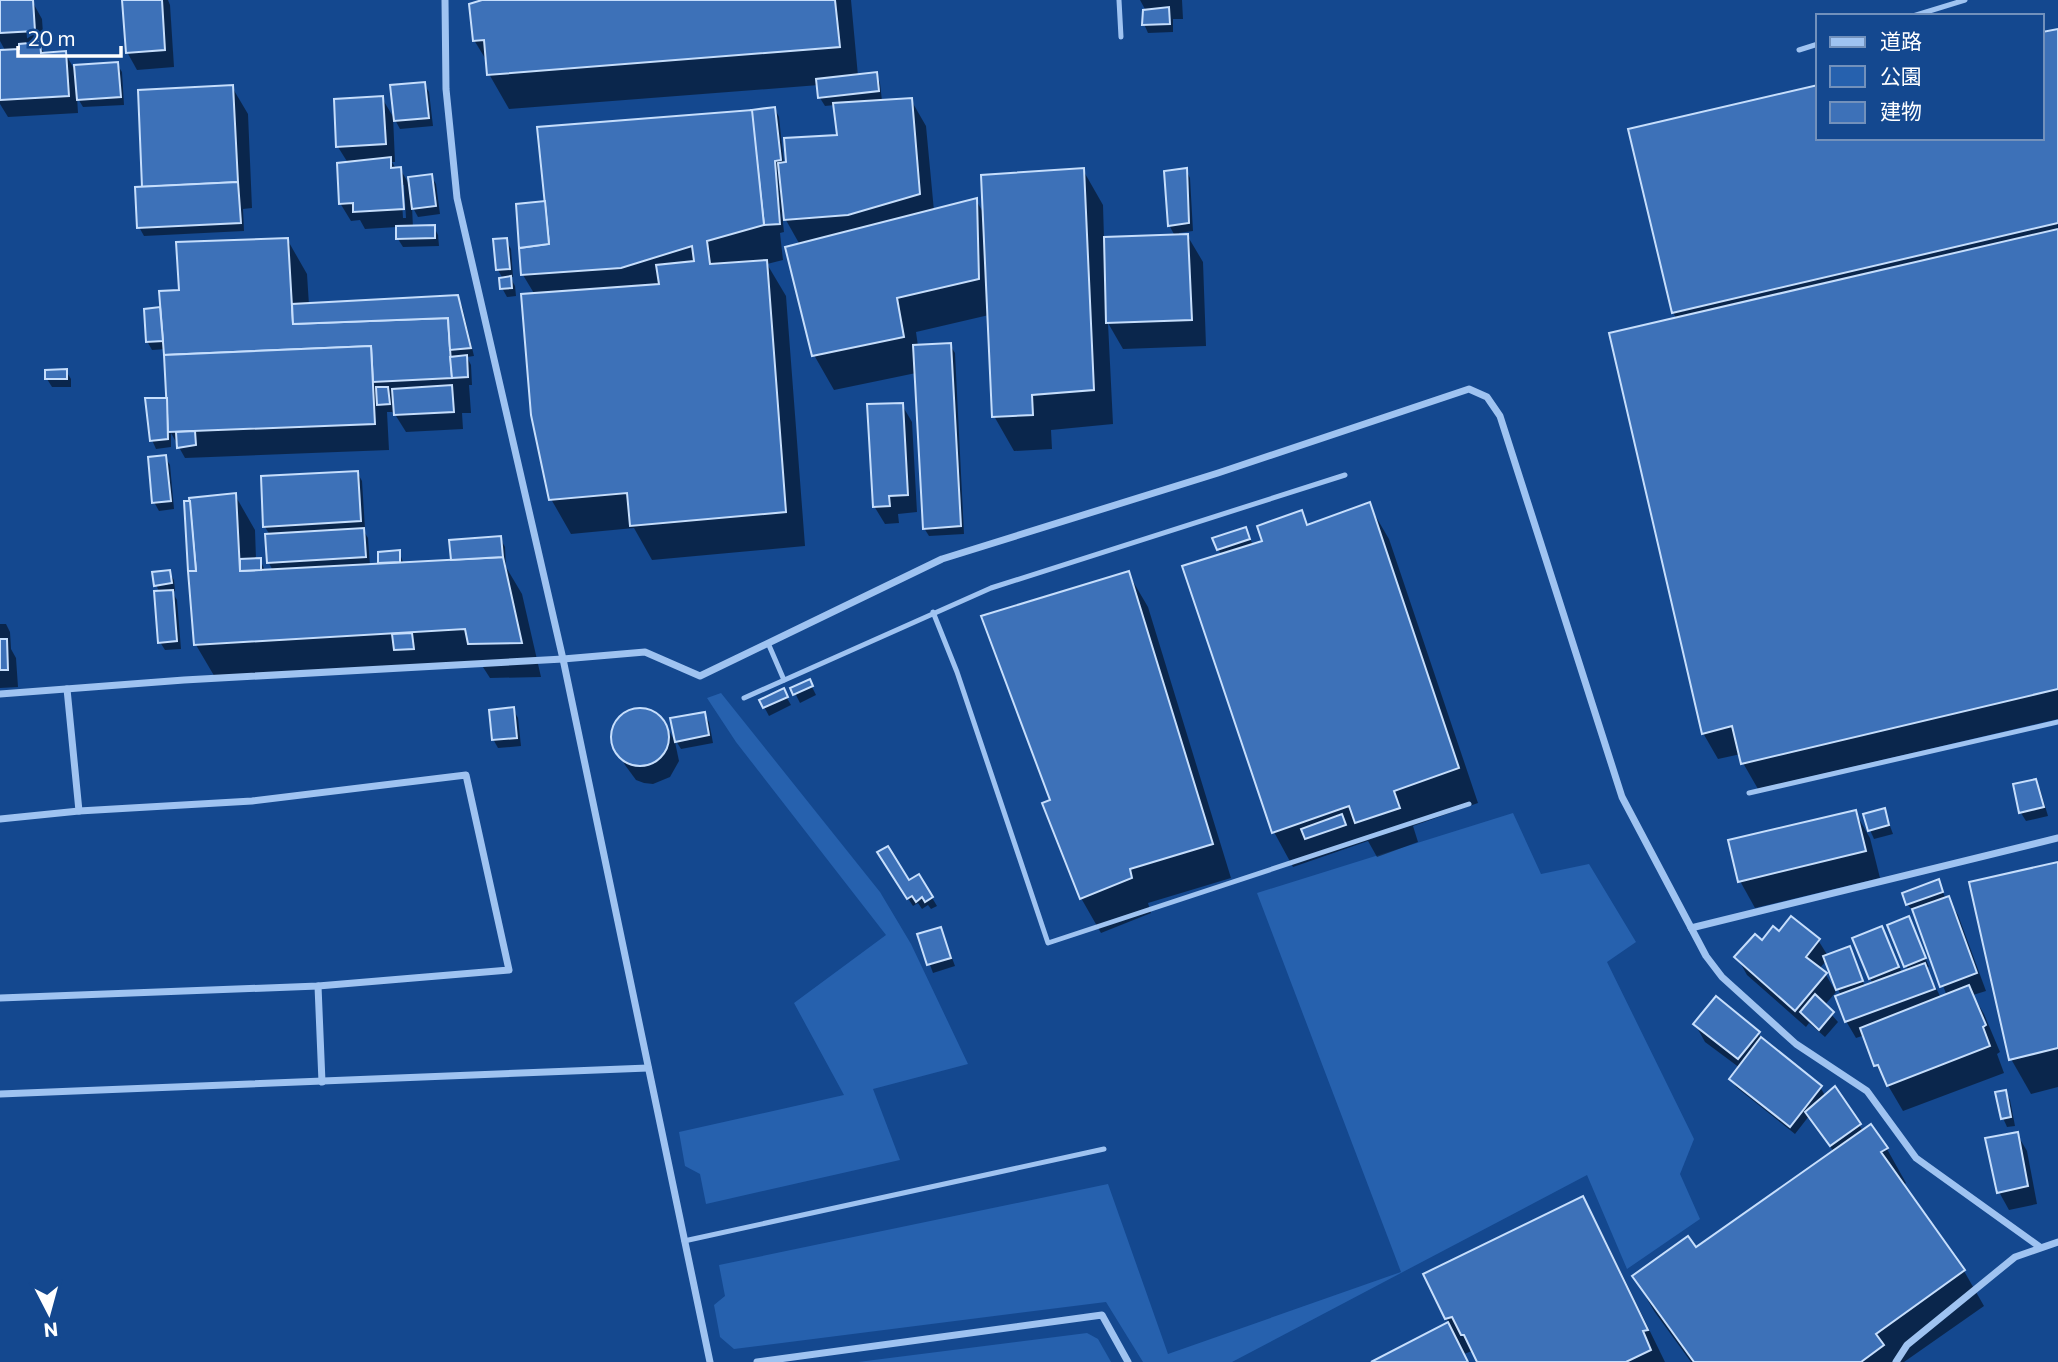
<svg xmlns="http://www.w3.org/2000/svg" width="2058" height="1362" font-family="Commissioner,'Noto Sans JP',sans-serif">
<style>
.green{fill:#2661ae}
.shadow{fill:#0007;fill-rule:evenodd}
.building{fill:#3d71b8;stroke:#c6defc;stroke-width:2}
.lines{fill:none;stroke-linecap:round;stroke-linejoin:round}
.service{stroke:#9fc3f1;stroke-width:5}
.minor{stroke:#9fc3f1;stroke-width:7}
</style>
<rect width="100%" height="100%" fill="#14488f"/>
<!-- green -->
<g class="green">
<path d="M721 693 880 892 911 944 968 1064 873 1089 900 1160 706 1204 700 1174 685 1166 679 1132 844 1095 794 1003 886 935 736 742 707 698Z"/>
<path d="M1513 813 1541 874 1589 864 1636 942 1607 962 1694 1139 1680 1174 1700 1219 1627 1269 1587 1175 1232 1362H1143L1106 1302 734 1349 720 1337 714 1305 725 1296 719 1265 1108 1184 1168 1354 1401 1272 1257 893Z"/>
<path d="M1087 1333 1098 1339 1111 1362H858Z"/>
</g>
<!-- shadow -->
<g class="shadow">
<path d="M0 0 32 1 42 19 44 48H41L45 54 65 53 73 67 117 64 122 72 124 105 83 107 77 97 78 113 8 117 0 104V57L6 52 0 41Z"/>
<path d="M124 0H168L170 5 174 67 137 70 127 52Z"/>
<path d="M484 0H851L858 76 876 74 880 83 882 101 911 100 926 126 934 211 976 200 984 214 1083 170 1103 205 1104 238 1175 236 1169 225 1186 170 1190 178 1193 231 1179 233V236L1187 235 1203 262 1206 346 1123 349 1108 323 1113 424 1051 430 1052 449 1014 451 994 416 989 315 916 332 918 346 950 345 955 353 964 534 929 536 924 528 916 373 834 390 814 355 800 245 782 213 784 232 780 233 783 260 767 264 786 296 805 546 652 560 634 528 571 534 551 499 535 295 523 275 547 203 775 109 779 117 784 164H788L839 136 835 105 825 106 820 98 819 85 509 109 489 74 488 63 474 40Z"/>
<path d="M1140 0H1182L1183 19H1173V32L1148 33 1144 24 1146 11Z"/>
<path d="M2058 31V719L1758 789 1743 763 1741 754 1718 759 1703 733 1677 319 1673 313 1630 131 1818 87V138H2042Z"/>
<path d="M424 84 429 92 433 126 400 129 393 116 395 162H392L396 169H400L411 187 431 176 436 184 440 214 418 217 412 206 413 228 434 227 438 235 439 246 403 247 398 239 397 227 365 229 360 220 351 221 340 203 348 163 338 147 382 98 395 120ZM401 185H404L406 218H403Z"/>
<path d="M232 87 248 114 252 208 243 209 244 231 144 236 139 227Z"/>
<path d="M287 239 307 274 309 305 457 297 462 306 474 356 467 357 471 365 472 385H469L471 413H462L463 429 406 432 396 416 392 412H387L389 450 185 458 171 433V447L156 449 152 440 168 400 166 349 152 350 147 341 159 309 163 315 181 291Z"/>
<path d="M506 240 511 249 513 277H510L515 286 516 296 507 297 502 288 503 279 498 270Z"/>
<path d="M66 371 71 379V387H52L47 379Z"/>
<path d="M902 405 912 422 917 512 898 514 899 523 885 524 874 506Z"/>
<path d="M165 457 170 465 174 509 159 511 154 502Z"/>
<path d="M357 472 362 481 365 529 363 530 368 538 370 566 381 565 380 563 399 552 404 564 454 561 500 538 505 547 506 567 522 594 541 677 490 678 481 664 216 679 196 645 235 495 255 530 256 559H260L265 571H273L269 563 270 535 265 527Z"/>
<path d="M1369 505 1389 539 1478 803 1413 826 1418 842 1377 857 1368 841 1293 867 1274 832 1222 555 1218 549 1245 529 1253 545 1264 542 1301 512 1309 526Z"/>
<path d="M169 572 174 580 175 591 172 592 177 600 181 649 165 650 160 642V593L156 585Z"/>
<path d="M1128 573 1148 607 1231 878 1148 903 1151 913 1101 933 1081 898 1052 801Z"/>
<path d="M0 624H6L10 632 11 649 16 658 18 687 0 688Z"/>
<path d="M809 681 816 695 800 703 793 689Z"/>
<path d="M783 691 791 705 769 716 761 701Z"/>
<path d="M513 709 518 718 521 746 498 748 493 739Z"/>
<path d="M631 711H651L665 723 675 742 679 761 670 777 653 784 644 783 636 780 625 765 614 746 613 729 623 715Z"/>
<path d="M704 714 709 722 713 743 681 749 676 741Z"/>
<path d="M2036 781 2040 789 2048 816 2026 821 2021 813 2015 786Z"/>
<path d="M1884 810 1893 834 1874 839 1870 830Z"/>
<path d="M1855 812 1870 838 1880 878 1755 908 1740 881Z"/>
<path d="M884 861 909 882 919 876 937 906 931 909 928 905 922 909 918 903 913 906Z"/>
<path d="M2058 864V1087L2031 1094 2011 1059Z"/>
<path d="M1938 882 1946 899 1948 898 1958 915 1986 991 1973 995 1984 1014 2000 1052 1997 1054 2004 1073 1903 1111 1876 1065 1865 1035 1856 1038 1846 1021 1841 996 1827 960 1819 969 1826 975 1836 992 1824 1006 1838 1022 1825 1037 1809 1023 1806 1027 1747 975 1737 957 1779 933 1818 940 1828 956 1850 948 1865 987 1873 984 1870 978 1881 928 1902 973 1909 971 1906 966 1909 918 1929 967 1926 968 1941 998 1947 996 1914 912 1908 905 1904 894Z"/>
<path d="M941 929 955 966 933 973 919 935Z"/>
<path d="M1695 1024 1758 1033 1763 1041 1820 1087 1826 1097 1859 1125 1863 1131 1887 1149 1906 1183 1903 1186 1964 1271 1984 1306 1904 1362H1691L1654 1311 1634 1276 1696 1250 1834 1152 1809 1116 1795 1134 1736 1087 1731 1079 1740 1068 1705 1042Z"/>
<path d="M2005 1092 2010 1100 2015 1126 2007 1127 2003 1118Z"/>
<path d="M2017 1134 2027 1151 2037 1204 2009 1210 1999 1192Z"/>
<path d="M1582 1198 1602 1233 1665 1362H1478L1472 1351 1464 1354 1469 1362H1375L1449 1323 1446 1318Z"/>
</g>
<!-- building -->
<g class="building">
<path d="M0 0H33L35 31 0 33Z"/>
<path d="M122 0H162L165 50 126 53Z"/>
<path d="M482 0H835L840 47 487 75 484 40 473 41 469 4Z"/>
<path d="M1169 7 1170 24 1142 25 1143 10Z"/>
<path d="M2058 29V223L1672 313 1628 129 1818 85V138H2042V32Z"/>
<path d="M40 42 41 53 66 51 69 96 0 100V50L19 49V44Z"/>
<path d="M118 62 121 97 77 100 74 65Z"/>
<path d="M877 72 879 91 818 98 816 79Z"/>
<path d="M425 82 429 118 394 121 390 85Z"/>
<path d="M233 85 238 182 142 187 138 90Z"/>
<path d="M383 96 386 144 336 147 334 99Z"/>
<path d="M912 98 920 194 848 215 784 220 778 163 786 162 784 138 837 135 833 103Z"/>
<path d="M775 107 781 160 775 161 780 224 764 225 751 110Z"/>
<path d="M752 110 764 225 707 241 710 264 767 260 786 512 630 526 627 493 549 500 531 415 521 294 659 284 656 265 694 261 692 246 621 268 521 275 519 248 549 244 537 127Z"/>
<path d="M391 157V168L401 167 404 209 353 212V203L339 204 337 163Z"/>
<path d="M1084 168 1094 390 1032 395 1033 415 992 417 981 175Z"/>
<path d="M1187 168 1189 223 1168 226 1164 171Z"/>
<path d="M432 174 436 206 412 209 408 177Z"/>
<path d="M238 182 241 223 137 228 135 187Z"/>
<path d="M977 198 979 279 897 298 904 337 812 356 785 247Z"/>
<path d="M545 201 549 244 519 248 516 204Z"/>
<path d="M435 225V238L396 239V226Z"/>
<path d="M2058 229V689L1741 764 1732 726 1702 734 1609 333Z"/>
<path d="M1188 234 1192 320 1106 323 1104 237Z"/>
<path d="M288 238 293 324 448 318 452 378 373 382 371 346 164 355 159 291 179 290 176 242Z"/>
<path d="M507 238 510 269 496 270 493 239Z"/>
<path d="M511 276 512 288 500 289 499 278Z"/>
<path d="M458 295 471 348 450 350 448 318 293 324 292 304Z"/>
<path d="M160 307 163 341 146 342 144 309Z"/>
<path d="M951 343 961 526 923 529 913 345Z"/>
<path d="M371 346 375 424 168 432 164 355Z"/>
<path d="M467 355 468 377 452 378 450 357Z"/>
<path d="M67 369V379H45V370Z"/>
<path d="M452 385 454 412 394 415 392 389Z"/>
<path d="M376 387H388L390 404 377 405Z"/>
<path d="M145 398H167L168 439 150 441Z"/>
<path d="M903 403 908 495 889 496 890 506 873 507 867 404Z"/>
<path d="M195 431 196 445 177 448 176 432Z"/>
<path d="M166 455 171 501 152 503 148 457Z"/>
<path d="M358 471 361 521 263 527 261 476Z"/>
<path d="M236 493 240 571 503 557 522 643 468 644 465 629 194 645 188 571H196L189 498Z"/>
<path d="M184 501H190L196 571H188Z"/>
<path d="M1370 502 1459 768 1394 791 1400 808 1355 823 1349 806 1272 833 1182 566 1262 541 1257 526 1302 510 1307 525Z"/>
<path d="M1246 527 1250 539 1217 550 1212 538Z"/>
<path d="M364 528 366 557 267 563 265 534Z"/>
<path d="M501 536 503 557 451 560 449 540Z"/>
<path d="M400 550V562L378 563V552Z"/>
<path d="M261 558V570L240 571V559Z"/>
<path d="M170 570 172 583 154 586 152 572Z"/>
<path d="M1129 571 1213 844 1130 869 1132 878 1080 899 1042 803 1050 800 981 616Z"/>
<path d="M173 590 177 641 158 643 154 591Z"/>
<path d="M412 633 414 649 394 650 392 634Z"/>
<path d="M0 639H7L8 670H0Z"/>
<path d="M810 679 813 686 793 695 790 688Z"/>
<path d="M784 688 788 697 763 708 759 700Z"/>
<path d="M514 707 517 738 492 740 489 710Z"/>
<circle cx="640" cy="737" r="29"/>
<path d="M705 712 709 735 675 742 670 718Z"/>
<path d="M2036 779 2044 807 2019 813 2013 784Z"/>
<path d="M1885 808 1889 825 1868 831 1863 814Z"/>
<path d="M1856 810 1866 851 1738 882 1728 840Z"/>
<path d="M1342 814 1346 825 1305 839 1301 829Z"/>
<path d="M888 846 909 880 919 874 933 897 925 902 922 897 916 902 912 896 907 899 877 852Z"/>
<path d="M2058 862V1048L2009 1060 1969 882Z"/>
<path d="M1939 879 1943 892 1906 905 1902 893Z"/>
<path d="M1949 896 1977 973 1940 987 1912 909Z"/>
<path d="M1791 916 1820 939 1806 957 1827 973 1795 1011 1734 957 1755 934 1762 940 1773 926 1779 931Z"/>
<path d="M1909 916 1926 958 1904 967 1887 925Z"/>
<path d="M1882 926 1899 967 1869 979 1852 938Z"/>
<path d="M941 927 951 958 927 965 917 934Z"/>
<path d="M1850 946 1863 981 1836 990 1823 956Z"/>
<path d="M1925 963 1935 989 1845 1022 1835 996Z"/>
<path d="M1969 985 1986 1025 1983 1027 1990 1046 1887 1086 1878 1065 1874 1066 1860 1028Z"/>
<path d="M1815 994 1834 1012 1819 1030 1800 1012Z"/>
<path d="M1716 996 1760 1032 1738 1059 1693 1024Z"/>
<path d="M1761 1037 1822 1086 1790 1127 1729 1079Z"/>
<path d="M1835 1086 1861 1124 1830 1146 1805 1112Z"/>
<path d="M2006 1090 2011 1117 2001 1119 1995 1092Z"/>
<path d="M1871 1124 1888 1148 1881 1152 1965 1270 1876 1334 1884 1345 1861 1362H1694L1632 1276 1688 1236 1696 1247Z"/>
<path d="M2018 1132 2028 1186 1997 1193 1985 1138Z"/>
<path d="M1583 1196 1648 1330 1643 1331 1651 1350 1626 1362H1477L1464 1335H1461L1452 1317 1445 1319 1423 1274Z"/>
<path d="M1448 1322 1468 1362H1371Z"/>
</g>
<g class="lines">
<!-- service -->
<g class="service">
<path d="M1119 0 1121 37"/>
<path d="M1913 16 1965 0"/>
<path d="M1799 50 1818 44"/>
<path d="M933 612 957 672 1048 943 1469 804"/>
<path d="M768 643 784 680"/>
<path d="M744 698 991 588 1345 475"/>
<path d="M1749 793 2058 722"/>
<path d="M684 1241 1104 1149"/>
</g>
<!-- minor -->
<g class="minor">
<path d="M445 0 446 89 457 198 563 659 710 1362"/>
<path d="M67 689 79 811"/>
<path d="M0 694 184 680 563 659 645 652 700 676 942 559 1218 473 1469 389 1487 397 1500 416 1622 797 1706 956 1722 977 1796 1044 1867 1091 1916 1158 2040 1247"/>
<path d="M0 819 79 811 252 801 466 775 509 970 318 986 0 998"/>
<path d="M1691 928 2058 838"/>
<path d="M318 986 322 1082"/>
<path d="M0 1094 648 1068"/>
<path d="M757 1362 1102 1315 1128 1362"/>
<path d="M1896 1362 1907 1345 2015 1257 2058 1242"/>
</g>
</g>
<!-- legend -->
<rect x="1816" y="14" width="228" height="126" fill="#14488f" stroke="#7291bc" stroke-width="2"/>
<rect x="1830" y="37" width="35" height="10" fill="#9fc3f1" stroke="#7291bc" stroke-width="2"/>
<text x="1880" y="49" font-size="21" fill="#ffffff">道路</text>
<rect x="1830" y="66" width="35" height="21" fill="#2661ae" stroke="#7291bc" stroke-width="2"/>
<text x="1880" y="84" font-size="21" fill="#ffffff">公園</text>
<rect x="1830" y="102" width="35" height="21" fill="#3d71b8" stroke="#7291bc" stroke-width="2"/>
<text x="1880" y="119" font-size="21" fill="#ffffff">建物</text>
<!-- north arrow -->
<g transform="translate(49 1313) rotate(174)" stroke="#14488f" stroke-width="5" paint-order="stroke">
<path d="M0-5L12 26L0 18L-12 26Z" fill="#ffffff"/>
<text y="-10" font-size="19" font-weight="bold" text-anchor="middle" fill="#ffffff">N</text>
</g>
<!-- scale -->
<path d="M18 46v10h103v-10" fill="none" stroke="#ffffff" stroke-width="3.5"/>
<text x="28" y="46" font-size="21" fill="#ffffff" stroke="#14488f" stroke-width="5" paint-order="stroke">20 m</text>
</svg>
